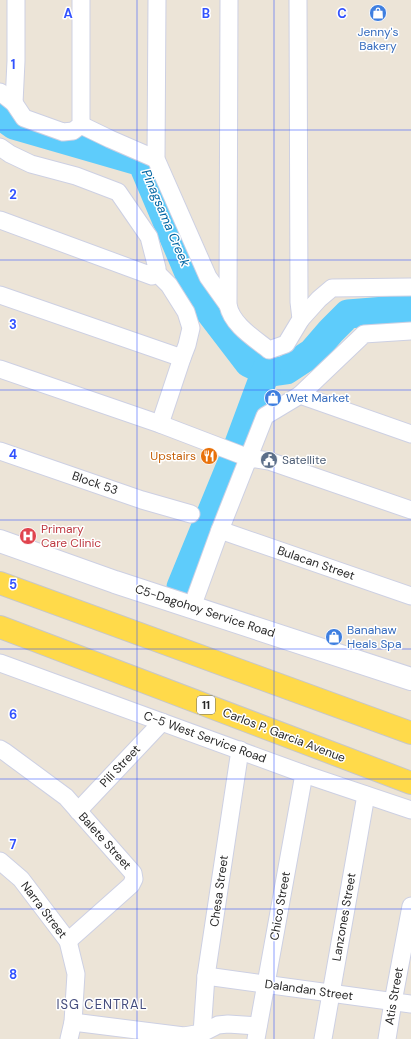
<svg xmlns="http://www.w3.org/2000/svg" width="411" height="1039" font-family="'DM Sans',sans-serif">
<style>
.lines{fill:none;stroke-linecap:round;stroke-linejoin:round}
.river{stroke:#5eccfb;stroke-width:29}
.street-casing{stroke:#cdd0e3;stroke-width:19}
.secondary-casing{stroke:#cdd0e3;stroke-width:24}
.primary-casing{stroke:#c7c7c7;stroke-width:24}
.street{stroke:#fff;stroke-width:17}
.secondary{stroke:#fff;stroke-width:22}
.primary{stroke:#ffda4a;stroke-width:22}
.grid{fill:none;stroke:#3252ff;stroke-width:1;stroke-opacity:0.55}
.labels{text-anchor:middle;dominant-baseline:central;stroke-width:3;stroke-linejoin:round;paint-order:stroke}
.shield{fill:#fff;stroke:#686868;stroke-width:1}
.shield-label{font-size:11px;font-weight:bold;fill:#282828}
.shop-label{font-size:12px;fill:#366cbe;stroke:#fff;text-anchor:start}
.food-label{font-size:12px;fill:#c56008;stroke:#fff;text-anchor:end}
.service-label{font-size:12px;fill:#4e5e75;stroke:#fff;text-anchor:start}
.street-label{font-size:12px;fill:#282828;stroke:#fff}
.health-label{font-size:12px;fill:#be3a42;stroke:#fff;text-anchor:start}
.water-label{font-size:13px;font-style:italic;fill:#0066a4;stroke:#fff}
.neighbourhood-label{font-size:13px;letter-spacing:1px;fill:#444c7d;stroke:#fff}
.grid-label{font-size:13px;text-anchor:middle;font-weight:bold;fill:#3252ff;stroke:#fff;stroke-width:3;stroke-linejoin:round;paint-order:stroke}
</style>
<rect width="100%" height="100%" fill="#ece4d7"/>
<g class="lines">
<!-- river -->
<g class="river">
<path d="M0 115 14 125 142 162 200 299 249 363 266 371 272 372 286 370 312 353 331 331 348 314 411 309"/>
<path d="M237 449 266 371"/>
<path d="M181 587 231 465"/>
</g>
<!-- street casing -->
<g class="street-casing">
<g id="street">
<path d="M157 0 156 159 208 277 228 305"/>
<path d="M229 0 228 305C232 325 254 338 269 350L286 344 301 319 299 302 298 0"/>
<path d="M0 92 14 103 24 118 63 132 73 131 81 125V0"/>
<path d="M14 103 16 61V0"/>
<path d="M81 125 110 139 156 159"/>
<path d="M0 147 10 154 31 164 76 176 118 192 149 237 157 268V273L152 276 0 220"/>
<path d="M157 273 169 285 186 312 191 328 187 345 182 358"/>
<path d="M0 295 182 358 160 424"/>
<path d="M301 319 319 299 332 288 411 287"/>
<path d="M0 369 160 424 249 458 269 461 411 510"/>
<path d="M300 395 411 434"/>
<path d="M0 451 142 500 191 514"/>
<path d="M220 530 411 596"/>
<path d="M192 607 220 530 265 416 300 395 364 334 411 331"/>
<path d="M0 663 304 774 411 810"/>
<path d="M0 749 5 752 66 797 133 873 134 879 131 885 68 941"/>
<path d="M78 811 162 722"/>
<path d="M0 861 21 879 68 941 76 974 73 1022 69 1039"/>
<path d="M206 976 411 1004"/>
<path d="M73 1022 184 1036 202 1033 218 1025 228 1024 258 1026"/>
<path d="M202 1033 206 976 240 750"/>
<path d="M256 1039 304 774"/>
<path d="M323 1039 366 795"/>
<path d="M387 1039 393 1002 411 906"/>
</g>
</g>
<!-- secondary casing -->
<g class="secondary-casing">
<path id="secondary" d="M0 541 115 582 411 679"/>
</g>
<!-- primary casing -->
<g class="primary-casing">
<g id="primary">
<path d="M0 583 411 733"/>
<path d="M0 627 411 783"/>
</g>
</g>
<!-- street -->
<use href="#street" class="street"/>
<!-- secondary -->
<use href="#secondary" class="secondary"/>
<!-- primary -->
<use href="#primary" class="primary"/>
</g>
<!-- grid -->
<path class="grid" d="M137 0V1039M274 0V1039M0 130H411M0 260H411M0 390H411M0 520H411M0 649H411M0 779H411M0 909H411"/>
<!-- icons -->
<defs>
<g id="shop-disc" transform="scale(0.9)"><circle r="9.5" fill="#3f7fe0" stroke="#fff"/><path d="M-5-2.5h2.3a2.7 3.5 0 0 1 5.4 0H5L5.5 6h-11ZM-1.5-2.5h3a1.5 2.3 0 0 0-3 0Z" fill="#fff"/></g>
<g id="restaurant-disc" transform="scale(0.9)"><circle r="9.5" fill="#e8710a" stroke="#fff"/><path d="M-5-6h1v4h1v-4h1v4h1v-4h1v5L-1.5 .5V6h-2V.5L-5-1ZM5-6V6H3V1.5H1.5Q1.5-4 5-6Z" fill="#fff"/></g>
<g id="civic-disc" transform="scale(0.9)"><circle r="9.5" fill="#5c6f8a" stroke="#fff"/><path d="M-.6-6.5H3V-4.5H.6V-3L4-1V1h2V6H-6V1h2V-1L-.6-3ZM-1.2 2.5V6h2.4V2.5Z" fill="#fff"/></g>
<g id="hospital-disc" transform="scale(0.9)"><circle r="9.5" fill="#e0444e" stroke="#fff"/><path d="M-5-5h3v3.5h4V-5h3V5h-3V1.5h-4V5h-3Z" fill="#fff"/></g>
</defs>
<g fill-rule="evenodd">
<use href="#shop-disc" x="378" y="13"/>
<use href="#shop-disc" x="273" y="398"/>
<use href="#restaurant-disc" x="209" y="456"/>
<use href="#civic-disc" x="269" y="460"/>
<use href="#hospital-disc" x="28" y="536"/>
<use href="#shop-disc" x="334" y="637"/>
</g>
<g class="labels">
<!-- shield labels -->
<rect class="shield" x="197" y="696" width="18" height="18" rx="3"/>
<g class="shield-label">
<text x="206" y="705">11</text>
</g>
<!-- shop labels -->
<g class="shop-label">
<text x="378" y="32" text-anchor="middle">Jenny's<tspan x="378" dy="14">Bakery</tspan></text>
<text x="286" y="398">Wet Market</text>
<text x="347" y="630">Banahaw<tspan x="347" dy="14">Heals Spa</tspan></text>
</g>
<!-- food labels -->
<g class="food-label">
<text x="196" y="456">Upstairs</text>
</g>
<!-- service labels -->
<g class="service-label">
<text x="282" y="460">Satellite</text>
</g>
<!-- street labels -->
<g class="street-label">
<text transform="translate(95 483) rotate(19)">Block 53</text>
<text transform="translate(316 563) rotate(19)">Bulacan Street</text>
<text transform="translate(205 611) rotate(18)">C5-Dagohoy Service Road</text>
<text transform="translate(284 735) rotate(21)">Carlos P. Garcia Avenue</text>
<text transform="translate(205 737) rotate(20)">C-5 West Service Road</text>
<text transform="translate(120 766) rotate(-47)">Pili Street</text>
<text transform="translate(105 841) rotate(48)">Balete Street</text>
<text transform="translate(219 891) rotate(-82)">Chesa Street</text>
<text transform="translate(280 906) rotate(-80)">Chico Street</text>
<text transform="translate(44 910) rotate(53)">Narra Street</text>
<text transform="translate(344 917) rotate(-80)">Lanzones Street</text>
<text transform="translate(309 990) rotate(8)">Dalandan Street</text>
<text transform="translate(394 996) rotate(-80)">Atis Street</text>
</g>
<!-- health labels -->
<g class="health-label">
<text x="41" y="529">Primary<tspan x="41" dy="14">Care Clinic</tspan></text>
</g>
<!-- water labels -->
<g class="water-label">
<text transform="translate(166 218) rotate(67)">Pinagsama Creek</text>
</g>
<!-- neighbourhood labels -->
<g class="neighbourhood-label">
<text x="102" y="1004">ISG CENTRAL</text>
</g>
</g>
<g class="grid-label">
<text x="68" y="18">A</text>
<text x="206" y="18">B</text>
<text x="342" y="18">C</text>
<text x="13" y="69">1</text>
<text x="13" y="199">2</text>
<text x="13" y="329">3</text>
<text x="13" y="459">4</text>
<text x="13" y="589">5</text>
<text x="13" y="719">6</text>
<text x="13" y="849">7</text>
<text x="13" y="979">8</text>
</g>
</svg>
